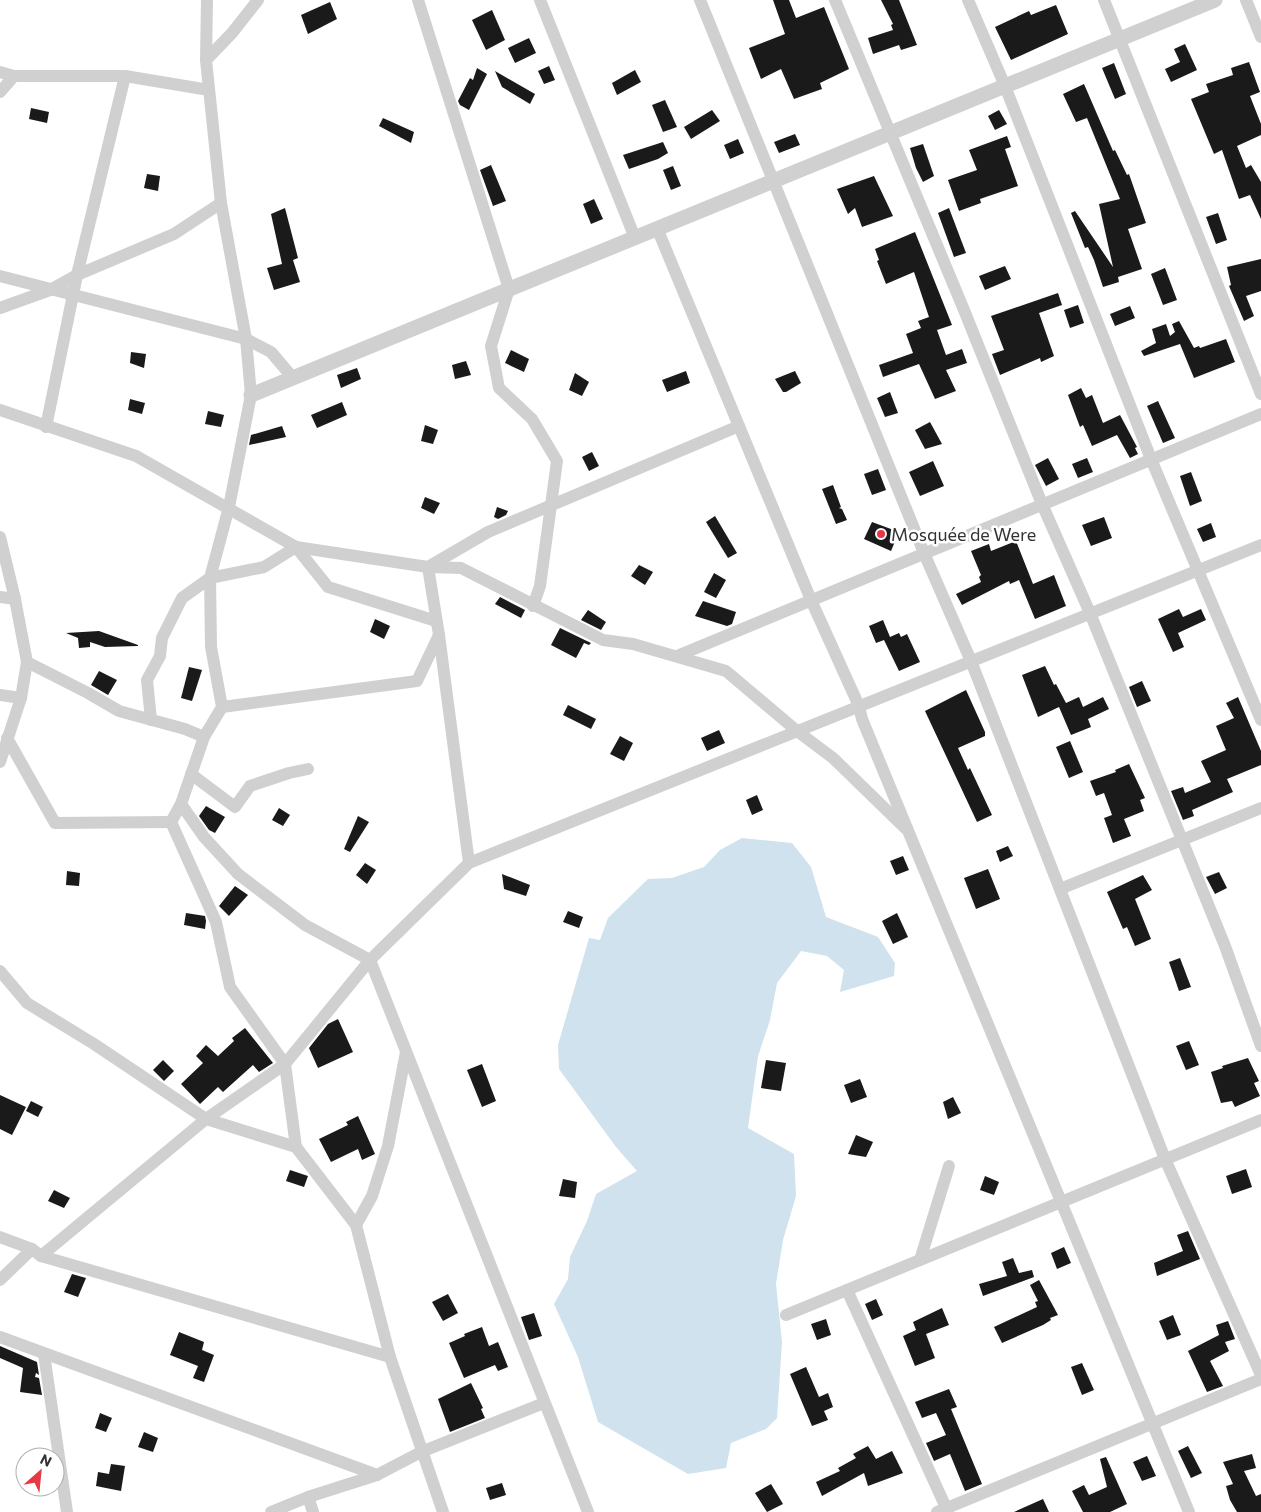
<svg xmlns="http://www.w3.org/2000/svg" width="1261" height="1512" font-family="Commissioner,sans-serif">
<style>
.water{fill:#cfe2ee}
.building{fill:#1a1a1a}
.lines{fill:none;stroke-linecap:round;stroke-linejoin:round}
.minor{stroke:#d0d0d0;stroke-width:12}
.tertiary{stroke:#d0d0d0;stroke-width:15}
.poi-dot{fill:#e63946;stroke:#fff;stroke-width:2}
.labels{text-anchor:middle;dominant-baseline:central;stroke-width:5;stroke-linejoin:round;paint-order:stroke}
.poi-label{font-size:18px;fill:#333;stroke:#fff;text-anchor:start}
</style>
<rect width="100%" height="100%" fill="#fff"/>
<!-- water -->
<path class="water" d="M742 838 792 843 811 867 826 917 878 937 895 963 894 976 840 992 844 970 827 956 801 951 777 983 770 1020 758 1056 748 1128 794 1154 796 1196 783 1240 776 1284 782 1342 777 1418 766 1429 731 1443 726 1468 688 1474 598 1422 578 1357 554 1304 568 1279 570 1257 587 1221 596 1194 637 1171 616 1147 559 1069 558 1045 589 938 600 940 608 918 648 879 672 878 704 867 720 850Z"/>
<!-- building -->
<g class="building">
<path d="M773 0H789L796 18 824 7 849 69 820 83 822 89 794 99 781 69 761 79 749 48 785 34Z"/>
<path d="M881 0H899L917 45 901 50 899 45 873 54 868 38 893 30 891 25 893 24Z"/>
<path d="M330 2 337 19 308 34 301 15Z"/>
<path d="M1056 5 1068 34 1011 60 995 27 1029 11 1031 15Z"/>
<path d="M492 10 505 40 486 50 472 20Z"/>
<path d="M529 38 536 53 515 63 508 48Z"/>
<path d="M1185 44 1197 70 1171 82 1165 69 1180 62 1174 49Z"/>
<path d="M1249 62 1260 92 1250 96 1261 124V135L1237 146 1246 168 1251 165 1261 182V219L1250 195 1239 199 1222 150 1214 154 1191 99 1209 92 1206 84 1233 75 1231 68Z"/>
<path d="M1114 63 1126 94 1115 99 1102 68Z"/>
<path d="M549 66 555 80 544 84 538 71Z"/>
<path d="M477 68 487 74 469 110 460 105 458 101 470 78 473 80Z"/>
<path d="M635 70 641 82 617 95 612 83Z"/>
<path d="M495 71 535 94 530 104 502 87Z"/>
<path d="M1084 84 1113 151 1115 150 1127 175 1129 174 1146 223 1128 229 1142 269 1118 277 1119 282 1103 287 1094 260 1088 247 1085 248 1071 213 1075 211 1113 267 1099 204 1120 199 1087 118 1076 122 1063 94Z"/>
<path d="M665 100 677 127 663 132 652 105Z"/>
<path d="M31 108 49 112 47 123 29 119Z"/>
<path d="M712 110 720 121 691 139 684 127Z"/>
<path d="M999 110 1007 124 995 130 988 116Z"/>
<path d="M383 118 414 132 411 143 379 126Z"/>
<path d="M795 134 800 145 779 153 774 142Z"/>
<path d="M1007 136 1011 147 1005 149 1018 186 980 199 981 203 959 211 948 180 977 170 969 150Z"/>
<path d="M738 139 744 153 730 159 724 145Z"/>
<path d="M663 142 668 153 658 159 629 169 623 155Z"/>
<path d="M923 144 934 176 923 182 916 168 910 148Z"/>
<path d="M491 165 506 201 493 206 480 170Z"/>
<path d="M673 166 681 186 671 190 663 170Z"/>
<path d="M147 174 160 176 158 191 144 188Z"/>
<path d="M874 176 893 216 862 227 855 208 848 214 837 189Z"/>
<path d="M594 199 603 219 591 224 583 204Z"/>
<path d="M285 208 298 258 293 260 300 282 274 290 267 268 282 264 271 214Z"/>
<path d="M949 208 966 253 954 257 938 213Z"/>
<path d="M1218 213 1227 240 1216 244 1206 217Z"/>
<path d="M915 232 952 325 937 330 946 355 962 349 967 363 946 370 956 391 935 399 919 364 883 377 879 365 913 353 906 334 921 328 918 321 929 317 914 272 886 284 877 261 879 260 875 249Z"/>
<path d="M1261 259V291L1246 296 1254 316 1244 321 1229 286 1231 285 1227 267Z"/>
<path d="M1005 266 1011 279 985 290 979 276Z"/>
<path d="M1165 268 1177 300 1163 305 1151 274Z"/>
<path d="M1058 293 1062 305 1039 313 1054 356 1041 362 1040 358 1000 375 992 354 1004 350 991 316Z"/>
<path d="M1078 305 1084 323 1070 328 1064 310Z"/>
<path d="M1130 306 1135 318 1115 326 1110 314Z"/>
<path d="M1179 321 1194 348 1199 346 1200 348 1226 339 1235 362 1194 378 1180 344 1144 356 1141 351 1156 343 1152 329 1166 324 1170 336 1175 332 1172 324Z"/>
<path d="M511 350 529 359 524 372 505 363Z"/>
<path d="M131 352 146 354 144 368 130 363Z"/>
<path d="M466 361 471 375 455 379 452 365Z"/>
<path d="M357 368 361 379 341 388 337 375Z"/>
<path d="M686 371 690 383 667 392 662 380Z"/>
<path d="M795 371 801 383 786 392H783L775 379Z"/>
<path d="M575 373 589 382 582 396 569 390Z"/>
<path d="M1081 388 1086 398 1092 395 1103 423 1120 415 1137 447 1135 448 1138 454 1130 458 1117 435 1092 446 1083 425 1080 427 1068 395Z"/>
<path d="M890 392 898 413 885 417 877 398Z"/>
<path d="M130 399 145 403 142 414 128 410Z"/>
<path d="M1158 401 1175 438 1163 443 1147 406Z"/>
<path d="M342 402 347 415 317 428 311 415Z"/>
<path d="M208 411 224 415 221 427 205 424Z"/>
<path d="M930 422 942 444 925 449 915 430Z"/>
<path d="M425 425 438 430 433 444 421 441Z"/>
<path d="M282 426 286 437 249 445 251 435Z"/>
<path d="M592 452 599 466 589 471 582 457Z"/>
<path d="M1048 458 1059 479 1046 486 1035 465Z"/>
<path d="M1087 458 1093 472 1078 478 1072 464Z"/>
<path d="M933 461 944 486 920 496 909 472Z"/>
<path d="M878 469 886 490 872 495 864 474Z"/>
<path d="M1191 472 1202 501 1190 506 1180 476Z"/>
<path d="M833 485 841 507 839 508 842 509 847 520 836 524 822 489Z"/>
<path d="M425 497 440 503 434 514 421 508Z"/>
<path d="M497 507 508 511 506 515 498 519 494 517Z"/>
<path d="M715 516 737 553 728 558 706 522Z"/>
<path d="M1104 517 1112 538 1091 546 1082 525Z"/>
<path d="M872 522 899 532 891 551 864 539Z"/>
<path d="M1211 523 1216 537 1203 542 1197 529Z"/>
<path d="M1016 541 1033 584 1054 575 1066 606 1035 619 1019 580 1010 584 1009 581 962 605 956 594 981 582 979 577 981 575 971 551 989 544 991 551Z"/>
<path d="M639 565 653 572 645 585 631 576Z"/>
<path d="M714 573 726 580 716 598 704 592Z"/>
<path d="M500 597 525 610 521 618 495 604Z"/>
<path d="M703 601 736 612 732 624 727 626 695 616Z"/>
<path d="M1179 609 1183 617 1201 609 1206 620 1178 633 1184 647 1173 652 1158 619Z"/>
<path d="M588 610 606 622 601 630 581 620Z"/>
<path d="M375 619 390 626 384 639 370 632Z"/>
<path d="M883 620 890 637 899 633 901 637 907 634 920 662 899 671 884 640 876 643 869 626Z"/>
<path d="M560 628 591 643 589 645 584 643 576 658 551 645Z"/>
<path d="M99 631 138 645V646L105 647 90 642V647L79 648 78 638 66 633Z"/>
<path d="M1045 666 1054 685 1056 684 1066 703 1079 697 1083 707 1103 697 1109 709 1088 719 1091 727 1071 735 1059 707 1038 717 1022 675Z"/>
<path d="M189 667 202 670 192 701 181 698Z"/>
<path d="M99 671 117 680 108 695 91 685Z"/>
<path d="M1142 681 1151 701 1137 707 1129 687Z"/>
<path d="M966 690 985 732V736L958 748 968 770 970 768 992 815 977 822 925 711Z"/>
<path d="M1238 697 1261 751V765L1227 779 1233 792 1192 810 1194 816 1183 820 1171 791 1183 787 1185 793 1211 782 1201 761 1226 750 1216 726 1234 718 1226 703Z"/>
<path d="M568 705 596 719 591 729 563 715Z"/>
<path d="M719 730 725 743 707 751 701 738Z"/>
<path d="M620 736 633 743 624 761 610 754Z"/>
<path d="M1070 741 1083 772 1069 778 1056 747Z"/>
<path d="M1129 764 1145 798 1140 800 1144 811 1124 819 1131 836 1113 843 1104 818 1112 815 1104 793 1096 796 1090 781 1116 772 1115 770Z"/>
<path d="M757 795 763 810 752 815 746 800Z"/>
<path d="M206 806 225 817 215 833 209 830 199 816Z"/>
<path d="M279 808 290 815 283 826 272 820Z"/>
<path d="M358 816 369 822 350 852 344 849Z"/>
<path d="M1008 846 1013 856 1000 862 996 851Z"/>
<path d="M903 856 909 870 896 875 890 861Z"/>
<path d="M365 863 376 870 367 884 356 875Z"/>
<path d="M988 869 1000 899 976 909 964 878Z"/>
<path d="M67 871 80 873 79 886 66 885Z"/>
<path d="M1219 872 1227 888 1215 894 1206 877Z"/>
<path d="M502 874 530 885 526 896 504 889Z"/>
<path d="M1143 875 1152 890 1135 899 1151 939 1135 946 1127 927 1123 929 1107 892Z"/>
<path d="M235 886 248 895 229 916 219 906Z"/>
<path d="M568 911 583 917 579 928 563 922Z"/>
<path d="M186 913 205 916 206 921 205 929 184 925Z"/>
<path d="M897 913 908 937 893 944 882 921Z"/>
<path d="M1180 958 1191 987 1179 991 1169 962Z"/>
<path d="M338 1019 353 1052 318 1068 309 1048 328 1024Z"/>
<path d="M245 1028 273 1063 259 1072 253 1065 223 1092 218 1087 200 1104 181 1084 203 1063 196 1056 206 1045 218 1056 234 1041 232 1038Z"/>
<path d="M1189 1041 1199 1065 1186 1070 1176 1046Z"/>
<path d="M1248 1058 1259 1081 1254 1083 1260 1096 1235 1107 1232 1101 1221 1103 1211 1072 1223 1068 1222 1066Z"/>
<path d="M163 1060 174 1071 164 1081 153 1070Z"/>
<path d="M766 1060 786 1063 781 1091 761 1088Z"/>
<path d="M482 1064 496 1101 482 1107 467 1070Z"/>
<path d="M860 1079 867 1097 851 1103 844 1085Z"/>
<path d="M0 1095 26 1107 12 1135 0 1129Z"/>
<path d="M953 1097 961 1113 948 1119 943 1102Z"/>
<path d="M31 1101 43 1107 38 1117 26 1111Z"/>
<path d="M358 1116 375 1154 362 1160 358 1149 331 1162 319 1139 348 1125 346 1122Z"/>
<path d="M856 1135 873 1142 866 1157 848 1154Z"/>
<path d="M1246 1169 1252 1187 1232 1194 1226 1176Z"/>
<path d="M290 1170 308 1176 304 1187 286 1181Z"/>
<path d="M985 1176 999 1182 994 1195 980 1190Z"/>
<path d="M563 1179 577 1182 575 1198 559 1196Z"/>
<path d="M54 1190 70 1198 64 1208 48 1201Z"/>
<path d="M1188 1231 1200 1259 1157 1276 1154 1263 1183 1251 1177 1235Z"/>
<path d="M1064 1247 1071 1263 1057 1269 1051 1253Z"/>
<path d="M1013 1258 1019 1273 1032 1270 1034 1277 983 1296 979 1284 1007 1276 1002 1262Z"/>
<path d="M72 1274 86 1278 78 1297 64 1292Z"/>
<path d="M1039 1280 1058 1315 1050 1318 1051 1320 1043 1325 1002 1343 994 1327 1037 1307 1035 1302 1038 1301 1030 1285Z"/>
<path d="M448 1294 458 1313 443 1321 432 1302Z"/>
<path d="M876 1299 883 1315 872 1320 865 1304Z"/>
<path d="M942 1308 949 1325 926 1334 935 1358 915 1366 903 1336 916 1330 913 1322Z"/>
<path d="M534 1313 542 1336 529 1340 521 1317Z"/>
<path d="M1173 1315 1181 1335 1167 1340 1159 1321Z"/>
<path d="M826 1319 831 1335 817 1340 811 1324Z"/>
<path d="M1228 1321 1235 1339 1225 1342 1229 1351 1210 1361 1223 1386 1207 1392 1188 1351 1219 1335 1216 1325Z"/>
<path d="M482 1327 489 1346 498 1342 508 1367 498 1371 495 1365 464 1378 449 1343 465 1336 464 1334Z"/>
<path d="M179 1332 204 1342 202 1350 214 1355 204 1382 193 1378 198 1366 170 1355Z"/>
<path d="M0 1346 37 1362 39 1375 36 1373 35 1377 39 1378 42 1395 20 1392 23 1368 0 1358Z"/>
<path d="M1082 1363 1094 1390 1082 1395 1071 1367Z"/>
<path d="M806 1367 819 1397 828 1393 833 1407 824 1411 828 1420 812 1426 790 1374Z"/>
<path d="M471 1383 483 1408 481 1409 485 1418 450 1432 438 1399Z"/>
<path d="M949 1389 957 1407 951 1409 982 1484 965 1491 950 1454 934 1461 926 1443 946 1435 936 1413 922 1418 915 1402Z"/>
<path d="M100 1413 112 1418 106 1432 95 1428Z"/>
<path d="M144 1432 158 1438 153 1452 138 1447Z"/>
<path d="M868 1446 876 1459 892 1451 903 1473 868 1486 864 1473 822 1496 816 1482 840 1471 838 1468 856 1458 853 1454Z"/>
<path d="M1188 1446 1202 1473 1191 1478 1178 1451Z"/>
<path d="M1252 1454 1256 1468 1244 1471 1256 1496 1261 1494V1512H1237L1230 1500 1226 1486 1233 1484 1223 1462Z"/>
<path d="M1147 1456 1156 1476 1142 1481 1133 1462Z"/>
<path d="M1106 1457 1127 1504 1110 1512H1083L1072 1491 1084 1485 1089 1495 1107 1487 1100 1459Z"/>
<path d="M111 1464 125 1466 121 1491 96 1486 98 1472 109 1474Z"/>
<path d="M502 1483 506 1495 490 1500 486 1488Z"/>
<path d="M771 1484 783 1504 767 1512 755 1493Z"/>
<path d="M1043 1499 1049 1512H1014Z"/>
</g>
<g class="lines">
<!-- minor -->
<g class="minor">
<path d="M207 0 206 60 221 203 246 339 251 395 229 507 210 578 211 647 222 707 204 737 181 804 171 822 216 922 230 987 285 1064 296 1147 356 1225 390 1357 443 1512"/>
<path d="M418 0 509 289 491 346 499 388 532 419 557 461 540 586 533 606"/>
<path d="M540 0 635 238"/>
<path d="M700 0 924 553 971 661 1165 1159 1261 1375"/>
<path d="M835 0 964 310 1042 504 1090 613 1225 946 1261 1046"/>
<path d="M968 0 1005 86 1151 459 1261 720"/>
<path d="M1104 0 1261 394"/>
<path d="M1246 0 1261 37"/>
<path d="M206 60 232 33 258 0"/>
<path d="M0 72 14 76H125L209 90"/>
<path d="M0 92 14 76"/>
<path d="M657 228 811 600 859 706 862 719 1189 1512"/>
<path d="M0 276 246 339 271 352 293 378"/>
<path d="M0 308 50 290 77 275 174 234 221 203"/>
<path d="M0 410 136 456 296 547 428 567 488 532 739 426"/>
<path d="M46 427 77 275 125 76"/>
<path d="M0 537 15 599 27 662 21 698 0 762"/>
<path d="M0 597 15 599"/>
<path d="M677 656 1261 414"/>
<path d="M27 662 88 693 119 711 185 729 204 737"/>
<path d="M0 695 21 698"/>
<path d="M222 707 417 681 439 635"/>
<path d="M151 720 147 680 160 656 162 638 182 598 210 578 264 567 296 547 328 587 436 621"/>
<path d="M7 738 55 823 171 822"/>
<path d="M191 774 235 807 250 786 289 773 308 769"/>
<path d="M181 804 204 837 238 874 305 925 370 960 588 1512"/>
<path d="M469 863 439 635 428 567 461 568 603 640 633 644 726 671 797 731 833 758 905 828"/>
<path d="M1060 889 1261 808"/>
<path d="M0 971 27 1003 94 1044 206 1119 296 1147"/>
<path d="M356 1225 372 1196 388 1146 406 1052"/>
<path d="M0 1237 32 1249"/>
<path d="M41 1256 390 1357"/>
<path d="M920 1260 949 1166"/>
<path d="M0 1280 32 1249 41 1256 206 1119 285 1064 370 960 469 863 1261 545"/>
<path d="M847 1290 948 1512"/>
<path d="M786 1315 1261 1120"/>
<path d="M0 1337 377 1475"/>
<path d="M44 1354 67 1512"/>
<path d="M308 1497 313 1512"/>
<path d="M271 1512 308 1497 377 1475 421 1452 544 1403"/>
<path d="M937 1512 1261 1379"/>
</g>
<!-- tertiary -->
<path class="tertiary" d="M251 395 1215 0"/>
</g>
<!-- markers -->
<circle class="poi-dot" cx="881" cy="534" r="5"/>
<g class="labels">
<!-- poi labels -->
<g class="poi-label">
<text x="891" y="534">Mosquée de Were</text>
</g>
</g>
<!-- north arrow -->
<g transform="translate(40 1472) rotate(27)"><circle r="24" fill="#ffffff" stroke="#adadad"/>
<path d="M0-4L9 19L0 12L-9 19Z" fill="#e63946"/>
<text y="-8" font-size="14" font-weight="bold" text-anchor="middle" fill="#333333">N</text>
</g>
</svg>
